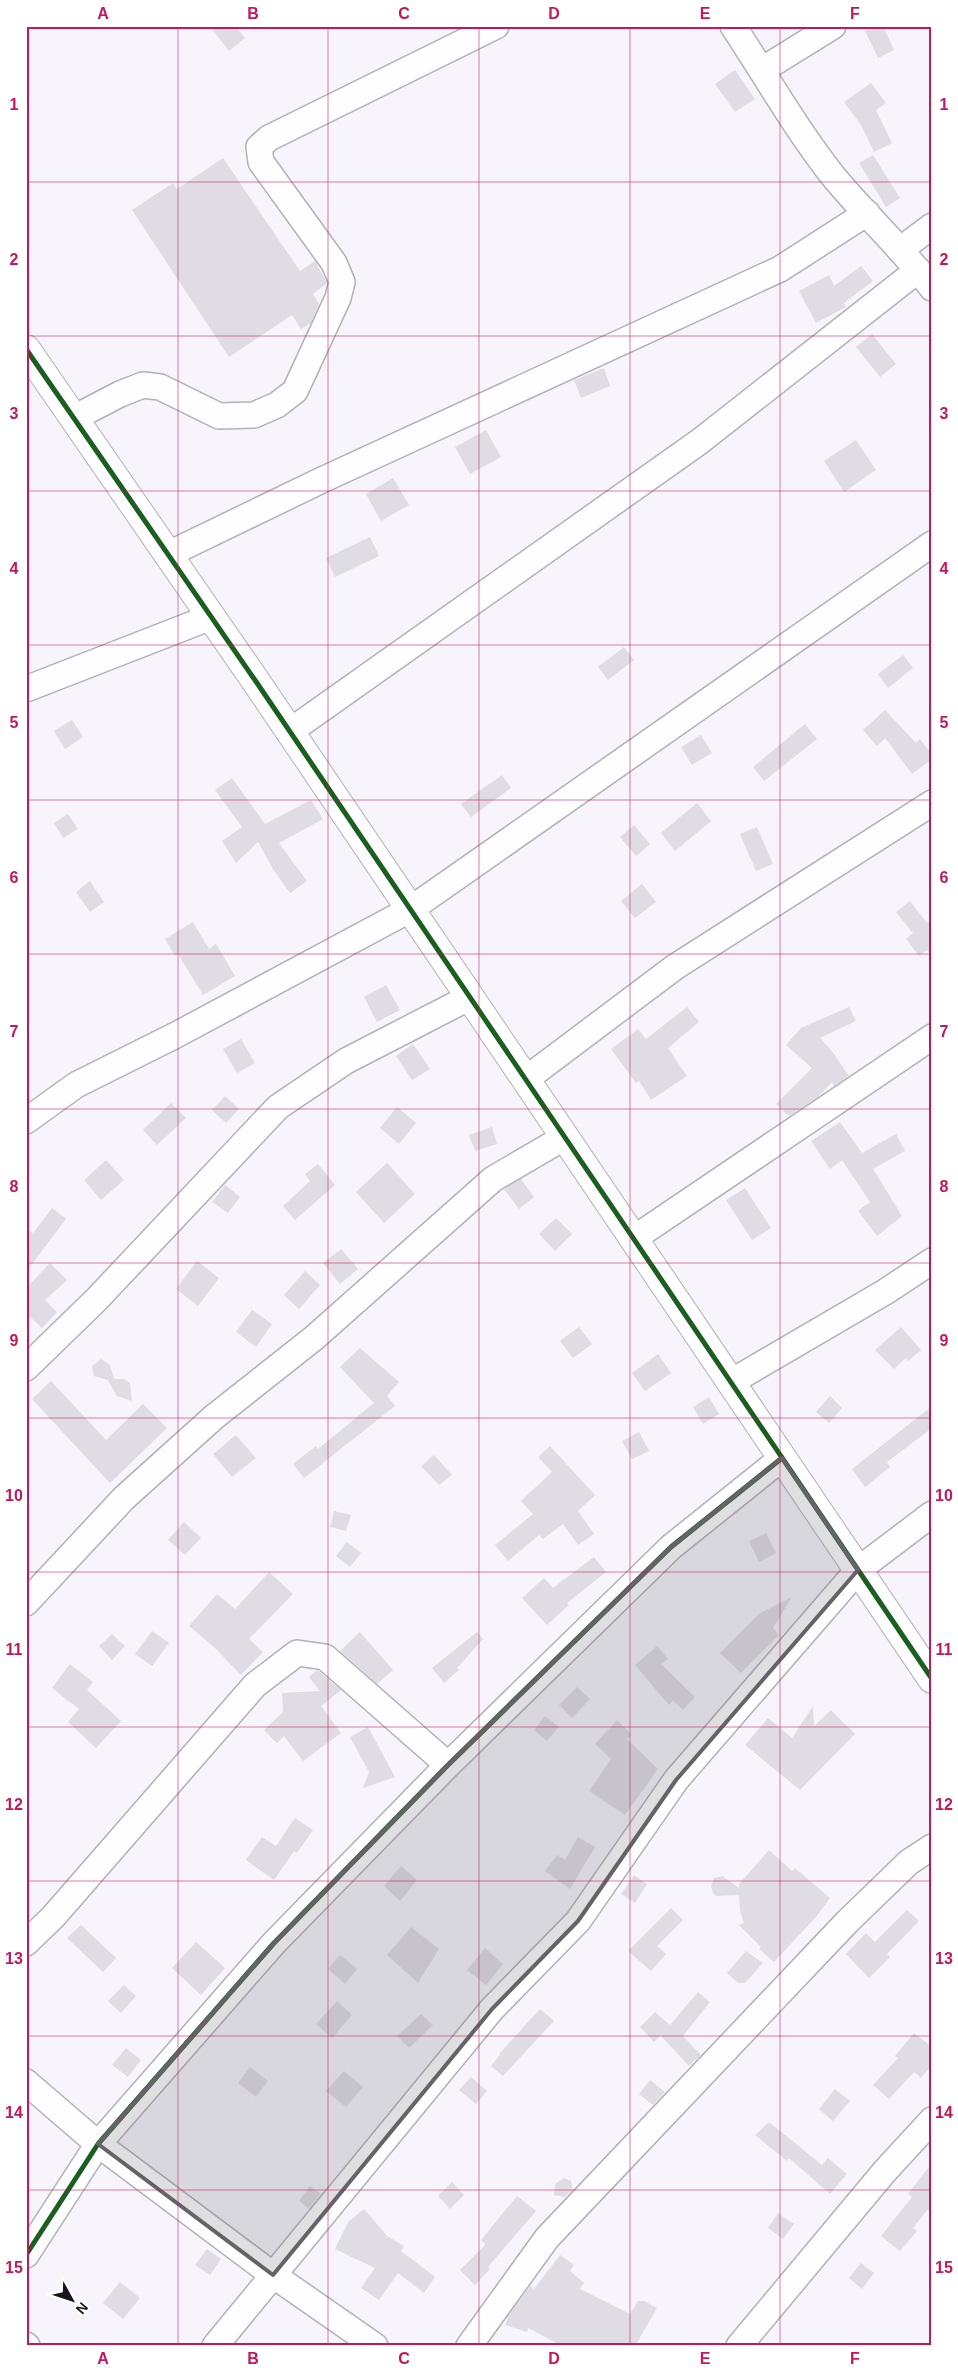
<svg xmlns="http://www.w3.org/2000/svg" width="958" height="2372" font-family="Arial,sans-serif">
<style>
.building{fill:#dfdce3}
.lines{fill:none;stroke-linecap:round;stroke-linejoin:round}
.minor-casing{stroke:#b3b0b7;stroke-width:28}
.tertiary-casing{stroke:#b3b0b7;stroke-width:30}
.minor{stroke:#fefdff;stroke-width:25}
.tertiary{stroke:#fefdff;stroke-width:28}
.cycleway-casing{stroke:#fff;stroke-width:8}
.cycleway{stroke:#1b5e20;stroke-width:5}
.marked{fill:#656369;fill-opacity:0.2;stroke:#656369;stroke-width:4;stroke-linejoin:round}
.grid{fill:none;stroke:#c2185b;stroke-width:1;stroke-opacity:0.55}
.neatline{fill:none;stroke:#c2185b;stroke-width:2}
.grid-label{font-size:16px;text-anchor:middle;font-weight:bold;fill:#c2185b}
</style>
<rect width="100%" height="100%" fill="#f7f4fc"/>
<!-- building -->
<g class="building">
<path d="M210 26H235L245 38 229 51Z"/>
<path d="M876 26H883L894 50 878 58 865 31Z"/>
<path d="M735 70 755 99 735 112 715 84Z"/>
<path d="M871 83 886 103 876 110 892 143 874 152 861 125 844 102Z"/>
<path d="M873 155 900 198 886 207 859 163Z"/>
<path d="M223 158 300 271 315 261 327 283 313 294 319 304 311 323 301 329 292 315 229 357 132 210 173 183 177 189Z"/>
<path d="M861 266 873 281 844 303 846 307 816 323 799 291 829 275 834 286Z"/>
<path d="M872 334 896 364 880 377 856 347Z"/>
<path d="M604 368 610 386 581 398 574 380Z"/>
<path d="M486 430 501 457 470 474 455 447Z"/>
<path d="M856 440 876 470 844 492 824 461Z"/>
<path d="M393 478 409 505 381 521 366 494Z"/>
<path d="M370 537 379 556 335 577 326 558Z"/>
<path d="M624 647 634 660 608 680 598 667Z"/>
<path d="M903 655 913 668 888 688 878 674Z"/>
<path d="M885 710 916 743 920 739 932 755V759L912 774 885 738 877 746 863 730Z"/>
<path d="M72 720 83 737 65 749 54 731Z"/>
<path d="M805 724 817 739 764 781 753 767Z"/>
<path d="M701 735 712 753 692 765 681 747Z"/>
<path d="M502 775 511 788 471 817 461 804Z"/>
<path d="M232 778 265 824 311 800 323 819 279 843 307 881 290 893 273 869 258 842 236 863 222 841 242 827 215 790Z"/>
<path d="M697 803 711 821 675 851 661 833Z"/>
<path d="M68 814 78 829 63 838 54 823Z"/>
<path d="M634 825 650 844 636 856 620 837Z"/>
<path d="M757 827 773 864 756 871 740 834Z"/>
<path d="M90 881 104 902 90 912 76 892Z"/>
<path d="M642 884 656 902 635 918 621 901Z"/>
<path d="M910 901 927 923 932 919V956L927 950 919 956 906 939 913 933 896 912Z"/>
<path d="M193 922 209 949 216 944 235 976 203 995 178 954 175 956 165 939Z"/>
<path d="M386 985 400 1010 377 1022 364 997Z"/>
<path d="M687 1007 699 1022 668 1048 687 1076 651 1100 639 1081 636 1083 611 1049 638 1029 646 1039Z"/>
<path d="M849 1007 856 1021 820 1038 831 1050 849 1076 834 1086 832 1082 818 1097 789 1116 776 1104 812 1068 786 1045 801 1028Z"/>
<path d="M241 1039 255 1063 237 1073 223 1049Z"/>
<path d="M413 1044 430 1069 412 1080 396 1056Z"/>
<path d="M225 1096 239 1109 226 1123 212 1110Z"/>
<path d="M171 1103 186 1118 157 1145 143 1130Z"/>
<path d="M397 1107 416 1123 399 1144 380 1128Z"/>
<path d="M840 1122 862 1153 896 1134 905 1151 873 1169 902 1216 877 1236 858 1211 870 1202 842 1160 830 1169 811 1141Z"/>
<path d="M492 1127 497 1144 475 1151 469 1135Z"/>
<path d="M106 1160 124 1180 101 1200 84 1180Z"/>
<path d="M387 1163 415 1194 384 1223 356 1192Z"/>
<path d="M318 1164 335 1185 295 1220 283 1206 310 1181 305 1174Z"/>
<path d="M521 1179 534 1197 519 1209 504 1189Z"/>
<path d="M225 1185 240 1197 228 1213 212 1202Z"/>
<path d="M745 1188 771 1228 752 1240 726 1200Z"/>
<path d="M52 1208 66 1219 26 1272V1228L33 1233Z"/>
<path d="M556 1218 572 1234 555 1251 539 1234Z"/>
<path d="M341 1249 358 1269 340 1284 323 1263Z"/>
<path d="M197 1261 219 1278 198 1306 176 1289Z"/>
<path d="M50 1263 67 1280 45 1300 57 1312 42 1328 29 1316 26 1319V1282L29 1285Z"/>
<path d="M305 1271 320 1285 299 1309 284 1295Z"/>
<path d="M252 1310 272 1324 256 1347 236 1332Z"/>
<path d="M579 1327 592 1344 573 1358 560 1341Z"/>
<path d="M901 1327 921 1350 908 1361 906 1358 894 1369 875 1350Z"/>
<path d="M360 1348 399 1382 387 1396 395 1406 304 1478 293 1464 316 1446 318 1449 374 1403 340 1367Z"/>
<path d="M658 1354 671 1373 645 1391 632 1373Z"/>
<path d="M101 1359 110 1365 114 1379H124L130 1383 132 1401 117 1396 108 1380 94 1376 92 1366Z"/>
<path d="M51 1381 106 1440 143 1404 167 1428 110 1483 32 1399Z"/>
<path d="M830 1396 842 1408 829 1423 816 1412Z"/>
<path d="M709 1397 719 1414 703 1424 693 1407Z"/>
<path d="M932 1406V1428L887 1462 890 1467 865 1487 852 1469Z"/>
<path d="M639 1432 649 1451 632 1459 622 1441Z"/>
<path d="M236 1435 256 1458 232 1477 213 1454Z"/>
<path d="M550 1446 595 1495 578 1511 594 1534 578 1545 563 1524 543 1539 539 1535 508 1561 495 1545 533 1514 521 1501 552 1472 538 1457Z"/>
<path d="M434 1455 452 1475 439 1485 421 1466Z"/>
<path d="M334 1511 351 1515 346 1531 330 1527Z"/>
<path d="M184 1522 201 1538 185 1555 168 1540Z"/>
<path d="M766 1533 776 1553 759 1562 749 1541Z"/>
<path d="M347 1542 361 1553 350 1567 336 1556Z"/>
<path d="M594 1557 606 1572 567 1603 569 1605 547 1625 522 1598 544 1578 553 1588Z"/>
<path d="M269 1572 293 1594 249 1639 263 1652 241 1675 215 1648 189 1626 217 1594 235 1609Z"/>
<path d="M792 1597 773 1628 779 1635 741 1673 720 1653 760 1613Z"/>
<path d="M152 1631 169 1643 152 1666 135 1654Z"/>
<path d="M360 1632 393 1670 377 1684 340 1651Z"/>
<path d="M477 1632 483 1639 457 1668 459 1670 444 1683 432 1668Z"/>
<path d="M112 1634 125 1646 112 1660 99 1646Z"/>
<path d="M657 1646 668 1659 661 1664 695 1697 683 1710 673 1700 669 1705 635 1665Z"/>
<path d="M70 1664 93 1682 87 1690 121 1721 96 1748 68 1722 79 1709 52 1688Z"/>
<path d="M317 1670 341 1690 321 1706 341 1733 303 1761 284 1736 277 1743 264 1730 283 1712 282 1693 320 1691 309 1677Z"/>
<path d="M577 1687 590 1699 572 1718 559 1705Z"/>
<path d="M813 1706 814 1726 831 1710 855 1734 800 1790 745 1745 768 1718 792 1738Z"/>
<path d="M545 1716 559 1727 547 1741 534 1730Z"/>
<path d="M617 1720 632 1735 627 1739 658 1769 625 1815 589 1791 611 1759 595 1744Z"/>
<path d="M368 1727 395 1777 363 1788 369 1772 350 1737Z"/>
<path d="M295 1818 313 1830 297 1853 294 1851 274 1880 246 1860 262 1837 276 1846Z"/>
<path d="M578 1837 595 1847 570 1889 545 1871 557 1855 565 1860Z"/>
<path d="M769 1850 792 1871 795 1868 830 1898 816 1917 774 1962 759 1949 761 1947 739 1925 744 1923 740 1911 739 1895 716 1896 713 1893 711 1886 714 1878 722 1876 739 1888V1884Z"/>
<path d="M401 1866 417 1880 400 1901 384 1886Z"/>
<path d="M634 1875 647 1884 635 1903 621 1894Z"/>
<path d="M671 1908 683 1920 657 1946 666 1954 651 1971 628 1951Z"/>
<path d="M907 1910 919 1921 887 1954 890 1957 869 1978 846 1954 866 1933 875 1942Z"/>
<path d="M81 1925 116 1958 103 1972 67 1938Z"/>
<path d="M411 1927 439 1949 418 1983 387 1955Z"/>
<path d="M196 1942 225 1968 201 1995 172 1968Z"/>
<path d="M485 1948 503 1964 486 1985 467 1970Z"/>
<path d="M746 1951 763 1963 745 1983H738L727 1973Z"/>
<path d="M340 1955 357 1969 345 1984 328 1969Z"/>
<path d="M124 1985 136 1996 121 2013 108 2001Z"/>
<path d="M698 1992 710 2002 683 2036 701 2055 689 2066 661 2036 664 2032 654 2042 640 2027 655 2012 670 2025Z"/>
<path d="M337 2001 352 2015 332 2038 316 2024Z"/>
<path d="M540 2009 554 2021 503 2076 491 2066 500 2055 499 2054Z"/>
<path d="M421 2014 433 2025 409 2048 397 2036Z"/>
<path d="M914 2033 932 2047V2065L921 2078 914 2072 889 2099 873 2085 898 2058 895 2056Z"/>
<path d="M126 2048 141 2060 128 2077 112 2065Z"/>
<path d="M250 2067 268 2081 256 2097 238 2083Z"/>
<path d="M344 2071 363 2087 346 2107 326 2091Z"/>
<path d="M471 2077 487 2091 476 2104 459 2090Z"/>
<path d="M650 2080 665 2092 653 2105 639 2094Z"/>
<path d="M835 2089 850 2101 833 2121 819 2109Z"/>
<path d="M769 2122 822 2165 828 2158 847 2174 830 2194 789 2158 787 2161 755 2135Z"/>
<path d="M932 2163V2212L928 2209 913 2228 917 2231 900 2251 881 2236 912 2197 908 2194Z"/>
<path d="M564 2178 571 2181 573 2190 564 2197 554 2195 555 2184Z"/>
<path d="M452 2182 464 2195 450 2209 438 2196Z"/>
<path d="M310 2186 321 2194 309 2209 299 2201Z"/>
<path d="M517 2196 536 2211 488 2267 490 2269 475 2285 460 2270 486 2244 481 2240Z"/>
<path d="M364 2209 387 2236 404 2246 401 2251 435 2277 424 2293 398 2273 379 2300 361 2288 375 2268 335 2249 348 2222Z"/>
<path d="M778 2213 794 2224 783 2239 768 2228Z"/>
<path d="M207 2249 221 2259 210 2275 195 2265Z"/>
<path d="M560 2255 574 2265 570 2271 584 2283 580 2289 630 2314 638 2301H644L657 2308 635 2346H562L528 2328 527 2332 505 2325 509 2315 530 2286 534 2289Z"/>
<path d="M861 2263 874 2273 862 2289 849 2278Z"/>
<path d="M120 2282 140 2298 123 2319 103 2303Z"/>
</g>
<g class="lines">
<!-- minor casing -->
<g class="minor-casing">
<g id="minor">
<path d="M733 26C766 76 796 129 833 176 865 215 902 248 932 288"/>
<path d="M762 70 833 26"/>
<path d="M900 250 932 226"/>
<path d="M74 418 120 394 143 385 160 387 219 416 254 415 277 405 295 391 338 298 342 282 334 263 261 162 259 147 269 138 496 26"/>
<path d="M167 555 322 480 780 269 867 213"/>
<path d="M26 689 211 617"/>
<path d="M289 732 699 442 918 270"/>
<path d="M526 1079 675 967 932 803"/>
<path d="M26 1121 76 1085 176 1035 411 909 932 544"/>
<path d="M633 1239 932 1037"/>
<path d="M26 1368 97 1299 278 1107 346 1061 470 997"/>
<path d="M731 1382 885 1292 932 1261"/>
<path d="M26 1603 124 1498 214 1417 314 1338 493 1179 565 1137"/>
<path d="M26 1943 53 1917 255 1685 297 1653 325 1657 448 1765"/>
<path d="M26 2082 98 2144 273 2275 375 2346"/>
<path d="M26 2255 98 2144 274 1943 448 1765 671 1547 782 1458"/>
<path d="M26 2345 27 2346"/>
<path d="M215 2346 492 2009 578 1921 676 1780 858 1570 932 1514"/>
<path d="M469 2346 547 2238 847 1922 909 1862 932 1847"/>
<path d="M739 2346 885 2171 932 2120"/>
</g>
</g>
<!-- tertiary casing -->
<g class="tertiary-casing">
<path id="tertiary" d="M26 349 257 683 932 1679"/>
</g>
<!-- minor -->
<use href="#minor" class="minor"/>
<!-- tertiary -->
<use href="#tertiary" class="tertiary"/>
<!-- cycleway casing -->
<g class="cycleway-casing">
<g id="cycleway">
<path d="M26 349 257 683 932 1679"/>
<path d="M26 2255 98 2144 274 1943 448 1765 671 1547 782 1458"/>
</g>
</g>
<!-- cycleway -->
<use href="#cycleway" class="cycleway"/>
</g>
<!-- marked area -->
<path class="marked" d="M782 1458 858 1570 676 1780 578 1921 492 2009 273 2275 98 2144 274 1943 448 1765 671 1547Z"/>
<!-- grid -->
<path class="grid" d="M178 26V2346M328 26V2346M479 26V2346M630 26V2346M780 26V2346M26 182H932M26 336H932M26 491H932M26 645H932M26 800H932M26 954H932M26 1109H932M26 1263H932M26 1418H932M26 1572H932M26 1727H932M26 1881H932M26 2036H932M26 2190H932"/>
<!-- border -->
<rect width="958" height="2372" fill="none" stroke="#ffffff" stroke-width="55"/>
<!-- north arrow -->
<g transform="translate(72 2300) rotate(130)" stroke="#ffffff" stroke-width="4" paint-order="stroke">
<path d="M0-4L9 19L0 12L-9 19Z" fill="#17151a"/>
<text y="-8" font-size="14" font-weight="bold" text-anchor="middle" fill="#17151a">N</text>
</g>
<rect x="28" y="28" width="902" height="2316" class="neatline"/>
<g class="grid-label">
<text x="103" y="19">A</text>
<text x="253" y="19">B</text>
<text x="404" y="19">C</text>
<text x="554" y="19">D</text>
<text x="705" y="19">E</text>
<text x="855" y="19">F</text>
<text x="14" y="110">1</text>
<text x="944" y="110">1</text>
<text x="14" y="265">2</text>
<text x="944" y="265">2</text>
<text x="14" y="419">3</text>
<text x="944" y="419">3</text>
<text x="14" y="574">4</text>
<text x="944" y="574">4</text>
<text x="14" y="728">5</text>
<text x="944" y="728">5</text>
<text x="14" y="883">6</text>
<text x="944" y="883">6</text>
<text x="14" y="1037">7</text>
<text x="944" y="1037">7</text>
<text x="14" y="1192">8</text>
<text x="944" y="1192">8</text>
<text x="14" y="1346">9</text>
<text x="944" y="1346">9</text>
<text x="14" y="1501">10</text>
<text x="944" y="1501">10</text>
<text x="14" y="1655">11</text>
<text x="944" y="1655">11</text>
<text x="14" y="1810">12</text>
<text x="944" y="1810">12</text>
<text x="14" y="1964">13</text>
<text x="944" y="1964">13</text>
<text x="14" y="2118">14</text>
<text x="944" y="2118">14</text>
<text x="14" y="2273">15</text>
<text x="944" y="2273">15</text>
<text x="103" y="2364">A</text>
<text x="253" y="2364">B</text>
<text x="404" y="2364">C</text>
<text x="554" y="2364">D</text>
<text x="705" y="2364">E</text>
<text x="855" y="2364">F</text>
</g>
</svg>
